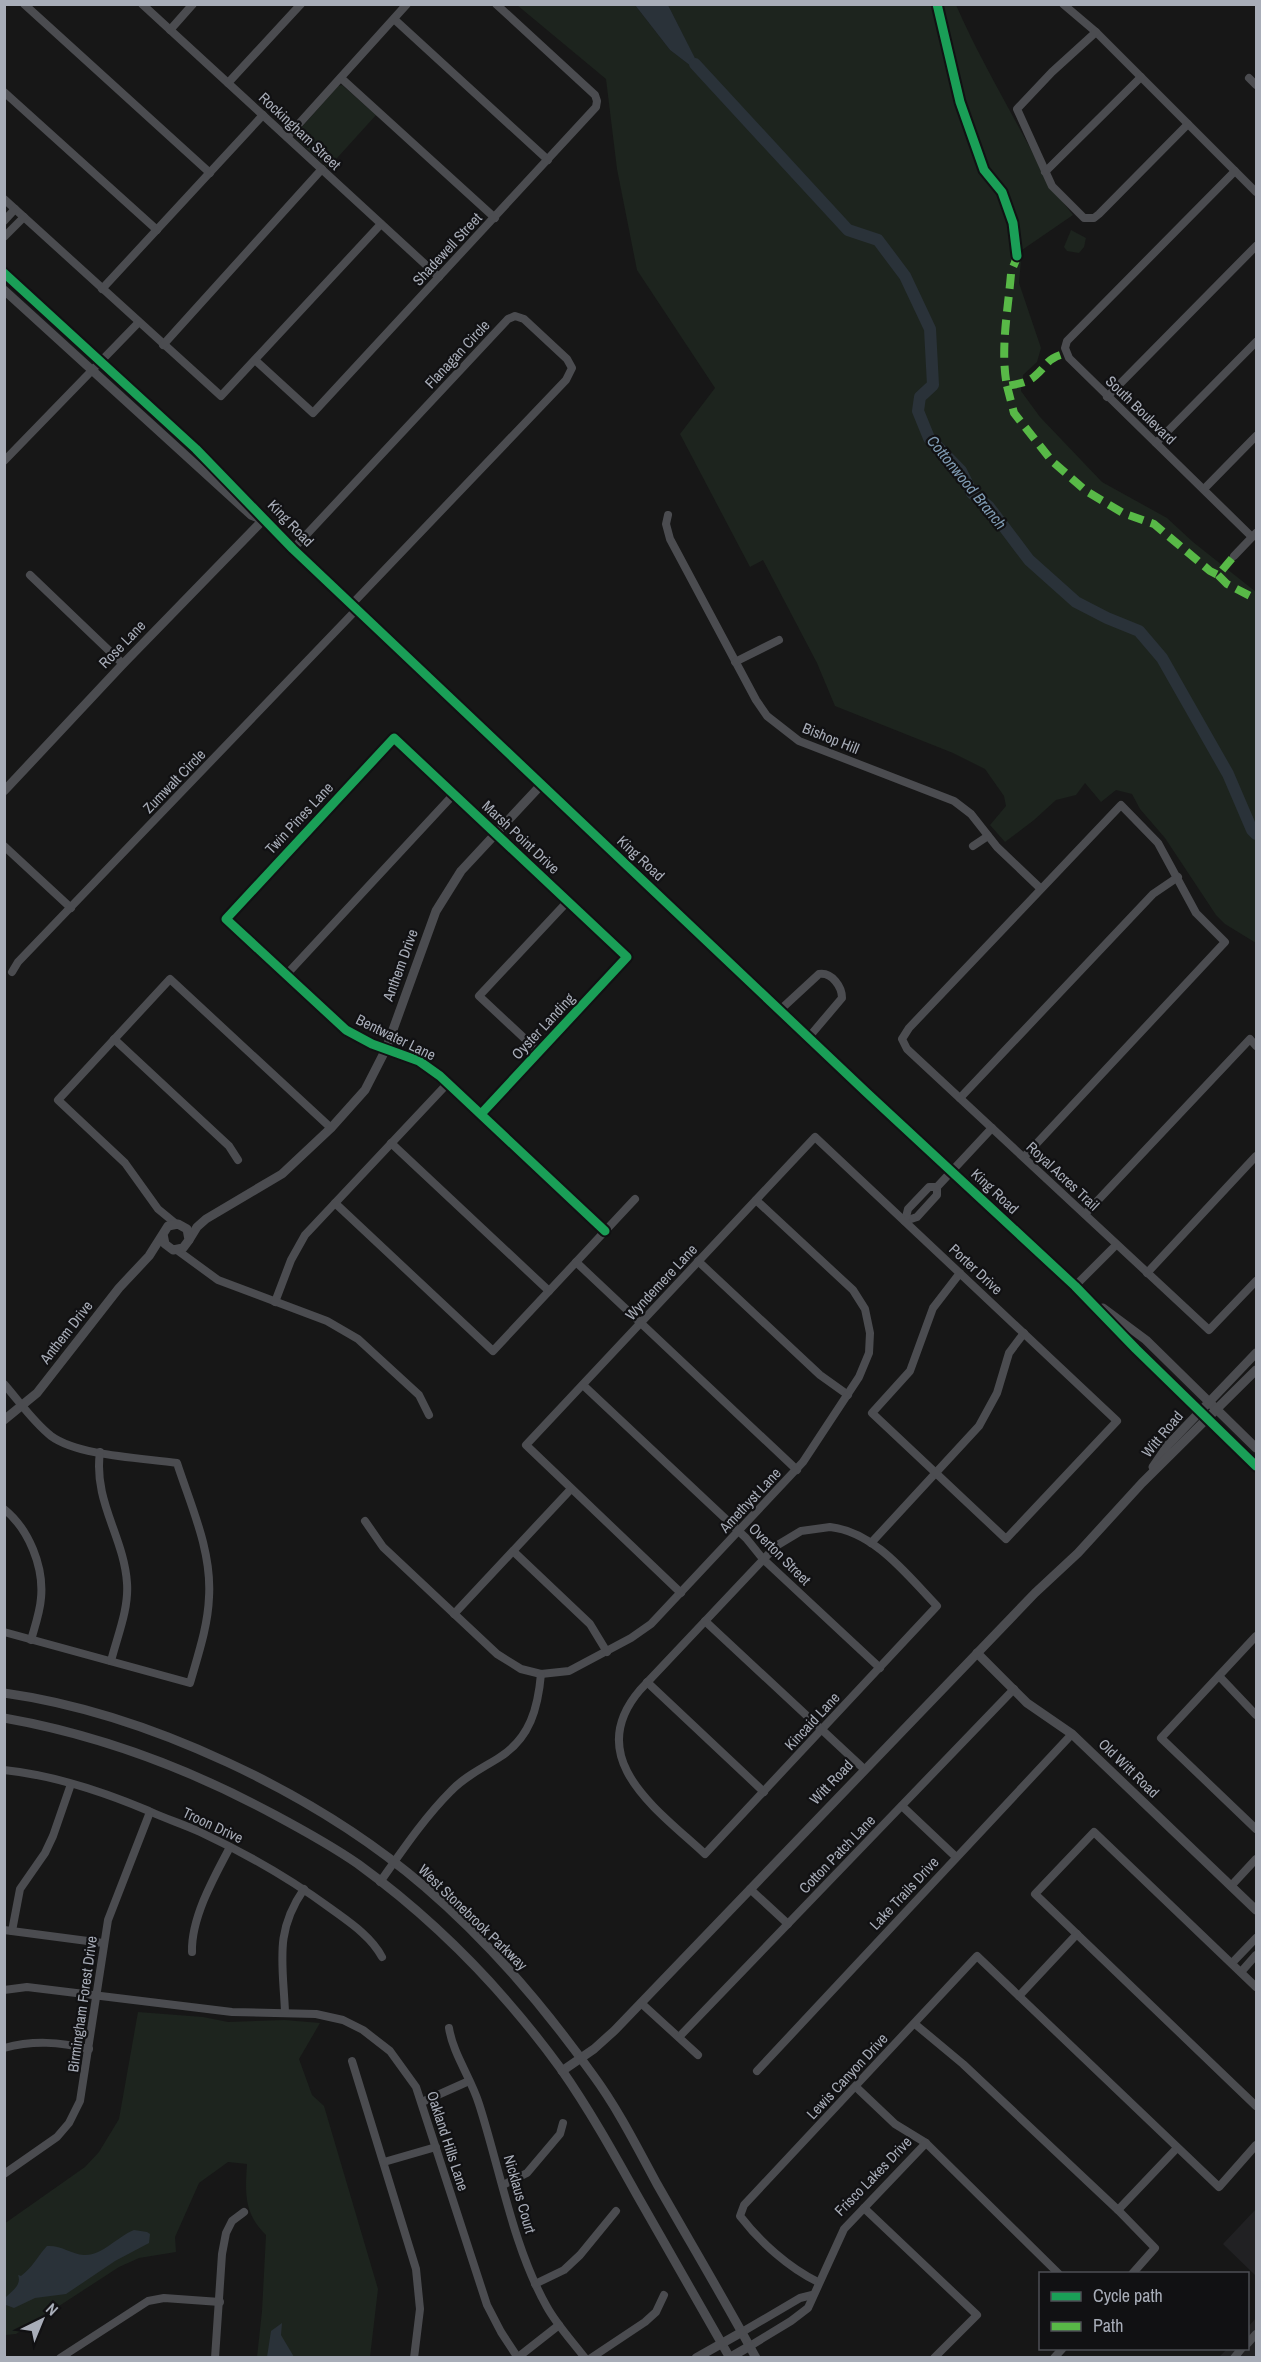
<svg xmlns="http://www.w3.org/2000/svg" width="1261" height="2362" font-family="'Archivo Narrow',sans-serif">
<style>
.built{fill:#212123}
.green{fill:#1d241e}
.water{fill:#2a3239}
.lines{fill:none;stroke-linecap:round;stroke-linejoin:round}
.river{stroke:#2a3239;stroke-width:12}
.minor{stroke:#4b4c50;stroke-width:8}
.tertiary{stroke:#4b4c50;stroke-width:9}
.quiet{stroke:#58b947;stroke-width:8;stroke-dasharray:15 8;stroke-linecap:butt}
.cycleway-casing{stroke:#111113;stroke-width:13}
.cycleway{stroke:#1a9f57;stroke-width:9}
.labels{text-anchor:middle;dominant-baseline:central;stroke-width:4.5;stroke-linejoin:round;paint-order:stroke}
.street-label{font-size:15px;fill:#a8adb8;stroke:#111113}
.water-label{font-size:16px;font-style:italic;fill:#7f9bb3;stroke:#111113}
</style>
<rect width="100%" height="100%" fill="#171717"/>
<!-- built -->
<g class="built">
<path d="M1256 2209V2276L1223 2244Z"/>
<path d="M1256 2318V2357L1218 2358 1227 2349 1248 2348V2327Z"/>
</g>
<!-- green -->
<g class="green">
<path d="M517 5H635L670 50 703 75 668 5H956C974 46 996 85 1017 124 1035 156 1049 187 1073 215L1022 250 1019 283 1041 348 1037 362 1023 375 1021 391 1040 417 1102 482 1167 518 1193 542 1256 592V943L1225 924 1216 915 1165 838 1140 809 1132 794 1116 790 1101 802 1085 783 1076 795 1056 800 1034 820 1005 842 990 825 1006 806 1004 796 985 769 953 753 835 706 817 663 763 560 750 567 680 434 715 388 637 270 617 169 606 79Z"/>
<path d="M342 85 376 115 328 168 296 139 295 135 338 86Z"/>
<path d="M1071 230 1086 238 1084 247 1079 253 1067 251 1064 247Z"/>
<path d="M138 2012 203 2017 228 2022 285 2020 320 2023 299 2059 312 2095 324 2106 378 2289 370 2357H257L262 2311 266 2235C244 2214 245 2193 247 2164L228 2162 199 2183 175 2237 176 2252 139 2258 119 2267 16 2334 5 2335 4 2224 85 2167 99 2152 119 2119Z"/>
</g>
<!-- water -->
<g class="water">
<path d="M635 5H668L704 76 670 50Z"/>
<path d="M134 2230 147 2232 150 2234 149 2243 115 2261 66 2294 35 2298 14 2308 6 2305V2297C12 2291 22 2285 18 2275L21 2276C33 2267 37 2257 47 2246 61 2245 71 2254 84 2255 102 2256 118 2236 134 2230Z"/>
<path d="M282 2323 281 2335 294 2357H267L271 2331Z"/>
</g>
<g class="lines">
<!-- river -->
<path class="river" d="M695 64 848 230 878 240 905 276 930 329 933 385 920 397 918 411 929 438 961 471 972 493 989 507 1029 560 1076 602 1107 618 1139 631 1162 658 1228 774 1252 830 1256 834"/>
<!-- minor -->
<g class="minor">
<path d="M24 4 210 173"/>
<path d="M142 4 439 277"/>
<path d="M1063 4 1096 32 1256 192"/>
<path d="M394 19 548 160"/>
<path d="M170 30 193 4"/>
<path d="M1096 32 1052 72 1017 109 1052 186 1084 218H1094L1099 214 1188 124"/>
<path d="M341 78 495 218"/>
<path d="M1249 78 1256 85"/>
<path d="M228 83 301 4"/>
<path d="M4 92 157 230"/>
<path d="M287 137 407 4"/>
<path d="M1235 171 1067 341 1065 348 1069 358 1252 537"/>
<path d="M1045 172 1141 77"/>
<path d="M4 199 221 396 381 224"/>
<path d="M4 221 15 209"/>
<path d="M4 237 24 217"/>
<path d="M102 289 263 115"/>
<path d="M163 345 322 169"/>
<path d="M255 360 313 413 596 107 597 101 595 95 496 4"/>
<path d="M1107 397 1256 246"/>
<path d="M1156 443 1256 342"/>
<path d="M4 461 138 323"/>
<path d="M1204 489 1256 436"/>
<path d="M668 515 666 524 670 539 756 700 767 716 799 741 954 801 971 814 997 847 1040 888"/>
<path d="M293 549 508 319 515 316 524 319 567 359 572 368 566 380 352 604"/>
<path d="M1234 556 1256 533"/>
<path d="M30 575 123 664"/>
<path d="M735 662 779 640"/>
<path d="M4 846 71 908"/>
<path d="M973 846 988 836"/>
<path d="M12 972 18 962 357 609"/>
<path d="M286 975 454 794"/>
<path d="M780 1010 819 974C832 972 842 987 842 998L809 1037"/>
<path d="M114 1039 229 1146 238 1160"/>
<path d="M539 1052 479 996 568 901"/>
<path d="M960 1098 1153 894 1178 877"/>
<path d="M481 1114 627 957 394 738 226 919 346 1030 372 1044 419 1061 440 1076 605 1231"/>
<path d="M391 1143 549 1291"/>
<path d="M1024 1157 1225 942 1196 913 1158 843 1121 805 909 1028 902 1039 907 1049 1209 1330 1256 1281"/>
<path d="M335 1203 493 1351 635 1199"/>
<path d="M1085 1214 1250 1039 1256 1046"/>
<path d="M905 1221 917 1217 937 1195V1187L992 1128"/>
<path d="M905 1221 908 1209 929 1187H937"/>
<path d="M175 1223 158 1209 125 1163 58 1100 170 979 331 1128"/>
<path d="M177 1250 218 1280 327 1321 358 1339 419 1395 429 1415"/>
<path d="M698 1261 820 1375 848 1395"/>
<path d="M576 1262 797 1470"/>
<path d="M1147 1273 1256 1156"/>
<path d="M1075 1286 1116 1245"/>
<path d="M275 1302 291 1260 305 1235 448 1083"/>
<path d="M4 1384C19 1401 33 1422 51 1436 78 1456 143 1458 177 1463 191 1506 212 1551 209 1597 208 1626 198 1655 190 1683L4 1632"/>
<path d="M583 1385 746 1538 763 1559 880 1668"/>
<path d="M100 1452C93 1501 124 1537 127 1583 129 1609 117 1637 111 1661"/>
<path d="M4 1509C29 1529 44 1567 41 1598 40 1612 35 1626 31 1640"/>
<path d="M365 1521 383 1547 497 1654 521 1669 541 1674 569 1671 631 1638 651 1624 803 1462 859 1377 869 1353 870 1333 865 1309 853 1290 756 1200"/>
<path d="M830 1527C875 1532 907 1575 937 1606L705 1854C659 1811 581 1759 640 1690L776 1546 801 1531Z"/>
<path d="M871 1543 979 1426 997 1393 1009 1353 1024 1333"/>
<path d="M513 1551 590 1624 607 1652"/>
<path d="M681 1593 526 1445 815 1137 1117 1421 1006 1539 872 1413 910 1371 933 1308 960 1273"/>
<path d="M454 1614 571 1489"/>
<path d="M705 1621 864 1769"/>
<path d="M1256 1636 1161 1738 1256 1829"/>
<path d="M1219 1676 1256 1715"/>
<path d="M647 1682 764 1792"/>
<path d="M4 1770C53 1775 104 1792 149 1811 166 1819 183 1824 200 1832 245 1853 289 1878 330 1908 349 1922 371 1936 382 1957"/>
<path d="M902 1806 956 1857"/>
<path d="M380 1882C402 1851 424 1818 451 1791 465 1776 483 1768 500 1757 530 1738 538 1708 541 1674"/>
<path d="M1231 1886 1256 1859"/>
<path d="M750 1889 788 1924"/>
<path d="M4 1930 103 1943"/>
<path d="M12 1931 20 1889 45 1853 53 1836 71 1784"/>
<path d="M192 1952C191 1918 214 1877 230 1847"/>
<path d="M1232 1963 1256 1938"/>
<path d="M1241 1972 1256 1955"/>
<path d="M1256 1987 1094 1832 1035 1894 1256 2106"/>
<path d="M4 1990 27 1987 232 2012 316 2014 343 2020 363 2030 390 2051 416 2087 487 2305 501 2332 518 2358"/>
<path d="M1019 1996 1077 1934"/>
<path d="M641 2003 698 2055"/>
<path d="M285 2012C283 1963 274 1932 304 1889"/>
<path d="M915 2024 963 2064 1118 2210 1155 2248 1132 2274"/>
<path d="M449 2028C453 2054 471 2078 479 2104 500 2169 513 2247 547 2307 557 2325 572 2341 585 2358"/>
<path d="M679 2037 1014 1689"/>
<path d="M4 2048C34 2040 59 2042 89 2049"/>
<path d="M352 2061 416 2269 420 2309 414 2358"/>
<path d="M757 2071 1072 1734"/>
<path d="M856 2087 895 2124 926 2143 1059 2274"/>
<path d="M422 2102 469 2081"/>
<path d="M384 2162 436 2147"/>
<path d="M4 2174 57 2137 69 2123 80 2101 108 1920 150 1812"/>
<path d="M503 2185 527 2173 560 2134 563 2123"/>
<path d="M864 2208 977 2315 934 2358"/>
<path d="M1118 2210 1177 2148"/>
<path d="M818 2282C789 2268 760 2242 740 2216L744 2205 977 1956 1219 2187 1256 2145"/>
<path d="M535 2284 564 2270 580 2255 616 2211"/>
<path d="M742 2332 800 2298 812 2295"/>
<path d="M1248 2343 1256 2334"/>
<path d="M750 2346 791 2321 808 2308 844 2229 926 2143"/>
<path d="M60 2358 148 2301 164 2298 220 2302"/>
<path d="M215 2358 222 2254 226 2233 232 2221 244 2212"/>
<path d="M517 2358 559 2325"/>
<path d="M591 2358 645 2322 656 2312 664 2295"/>
<path d="M1054 2358 1063 2348"/>
<path d="M1234 2358 1242 2348"/>
</g>
<!-- tertiary -->
<g class="tertiary">
<path d="M4 273 196 449 293 549 867 1093 1075 1286 1136 1349 1256 1466"/>
<path d="M4 290 251 515 263 520"/>
<path d="M4 791 123 664 263 520"/>
<path d="M189 1240 197 1227 206 1219 282 1174 331 1128 365 1090 386 1049 436 911 461 871 541 785"/>
<path d="M1103 1308 1146 1340 1256 1448"/>
<path d="M4 1420 37 1393 119 1288 149 1256 168 1226 178 1224 187 1229 189 1240 183 1248 173 1250 165 1244 163 1234"/>
<path d="M1153 1467 1168 1445 1256 1353"/>
<path d="M977 1653 1027 1703 1072 1734 1256 1910"/>
<path d="M4 1693C147 1713 316 1793 425 1887 488 1941 545 2008 593 2075 618 2109 637 2147 657 2184 690 2242 724 2299 756 2358"/>
<path d="M4 1718C101 1735 190 1769 275 1815 303 1830 332 1846 358 1864 435 1920 505 1992 561 2069 589 2109 613 2152 637 2195 668 2249 699 2303 730 2358"/>
<path d="M562 2071 594 2049 614 2031 1035 1593 1078 1553 1142 1483 1256 1370"/>
<path d="M696 2358 742 2332"/>
<path d="M729 2358 750 2346"/>
</g>
<!-- quiet -->
<g class="quiet">
<path d="M1017 252C1018 260 1012 266 1011 274 1008 310 1000 350 1007 386 1017 384 1028 383 1035 376 1050 363 1045 359 1067 353"/>
<path d="M1007 386 1014 413 1052 461 1086 491 1123 513 1154 524 1210 571 1218 575 1234 556"/>
<path d="M1218 575 1227 584 1256 599"/>
</g>
<!-- cycleway casing -->
<g class="cycleway-casing">
<g id="cycleway">
<path d="M937 4 960 102 984 170 1002 192 1013 223 1017 256"/>
<path d="M4 273 196 449 293 549 867 1093 1075 1286 1136 1349 1256 1466"/>
<path d="M481 1114 627 957 394 738 226 919 346 1030 372 1044 419 1061 440 1076 605 1231"/>
</g>
</g>
<!-- cycleway -->
<use href="#cycleway" class="cycleway"/>
</g>
<g class="labels">
<!-- street labels -->
<g class="street-label">
<text transform="translate(300 131) rotate(43)">Rockingham Street</text>
<text transform="translate(447 249) rotate(-47)">Shadewell Street</text>
<text transform="translate(457 354) rotate(-47)">Flanagan Circle</text>
<text transform="translate(1141 410) rotate(44)">South Boulevard</text>
<text transform="translate(291 523) rotate(46)">King Road</text>
<text transform="translate(122 644) rotate(-46)">Rose Lane</text>
<text transform="translate(831 738) rotate(22)">Bishop Hill</text>
<text transform="translate(174 781) rotate(-46)">Zumwalt Circle</text>
<text transform="translate(299 818) rotate(-47)">Twin Pines Lane</text>
<text transform="translate(521 837) rotate(43)">Marsh Point Drive</text>
<text transform="translate(641 858) rotate(43)">King Road</text>
<text transform="translate(400 965) rotate(-70)">Anthem Drive</text>
<text transform="translate(543 1026) rotate(-47)">Oyster Landing</text>
<text transform="translate(396 1037) rotate(26)">Bentwater Lane</text>
<text transform="translate(1063 1176) rotate(43)">Royal Acres Trail</text>
<text transform="translate(995 1191) rotate(43)">King Road</text>
<text transform="translate(976 1269) rotate(43)">Porter Drive</text>
<text transform="translate(661 1282) rotate(-47)">Wyndemere Lane</text>
<text transform="translate(66 1332) rotate(-52)">Anthem Drive</text>
<text transform="translate(1162 1434) rotate(-50)">Witt Road</text>
<text transform="translate(750 1500) rotate(-47)">Amethyst Lane</text>
<text transform="translate(780 1554) rotate(45)">Overton Street</text>
<text transform="translate(812 1721) rotate(-47)">Kincaid Lane</text>
<text transform="translate(1129 1768) rotate(44)">Old Witt Road</text>
<text transform="translate(831 1782) rotate(-46)">Witt Road</text>
<text transform="translate(213 1825) rotate(25)">Troon Drive</text>
<text transform="translate(837 1854) rotate(-46)">Cotton Patch Lane</text>
<text transform="translate(904 1893) rotate(-47)">Lake Trails Drive</text>
<text transform="translate(473 1917) rotate(44)">West Stonebrook Parkway</text>
<text transform="translate(82 2004) rotate(-82)">Birmingham Forest Drive</text>
<text transform="translate(847 2076) rotate(-47)">Lewis Canyon Drive</text>
<text transform="translate(448 2141) rotate(72)">Oakland Hills Lane</text>
<text transform="translate(873 2176) rotate(-46)">Frisco Lakes Drive</text>
<text transform="translate(520 2194) rotate(74)">Nicklaus Court</text>
</g>
<!-- water labels -->
<g class="water-label">
<text transform="translate(967 482) rotate(51)">Cottonwood Branch</text>
</g>
</g>
<!-- border -->
<rect width="1261" height="2362" fill="none" stroke="#a8adb8" stroke-width="12"/>
<!-- legend -->
<rect x="1039" y="2272" width="210" height="78" fill="#111113" stroke="#4d4f55" stroke-width="1.5"/>
<rect x="1051" y="2292" width="30" height="9" fill="#1a9f57" stroke="#4d4f55" stroke-width="1.5"/>
<text x="1093" y="2302" font-size="18" fill="#a8adb8">Cycle path</text>
<rect x="1051" y="2322" width="30" height="9" fill="#58b947" stroke="#4d4f55" stroke-width="1.5"/>
<text x="1093" y="2332" font-size="18" fill="#a8adb8">Path</text>
<!-- north arrow -->
<g transform="translate(42 2320) rotate(43)" stroke="#111113" stroke-width="4.5" paint-order="stroke">
<path d="M0-4.5L10 22L0 15L-10 22Z" fill="#a8adb8"/>
<text y="-9" font-size="16" font-weight="bold" text-anchor="middle" fill="#a8adb8">N</text>
</g>
</svg>
